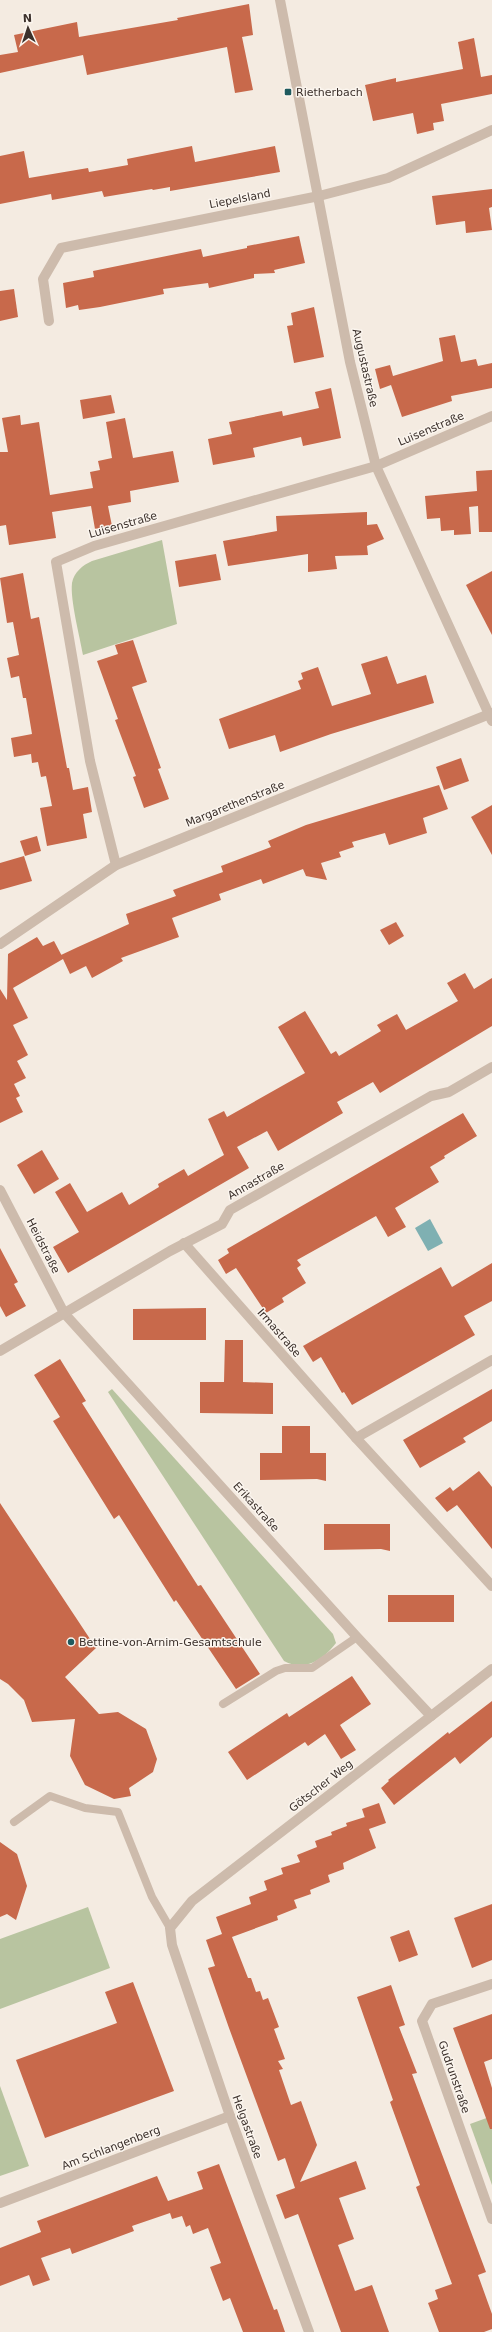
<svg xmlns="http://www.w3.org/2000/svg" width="492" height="2332" font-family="'DejaVu Sans',sans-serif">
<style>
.green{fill:#b8c4a0}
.water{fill:#7fb0b2}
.building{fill:#c8694b}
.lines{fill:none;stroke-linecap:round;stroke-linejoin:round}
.lane{stroke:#cdbbac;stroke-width:8}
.street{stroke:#cdbbac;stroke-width:10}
.poi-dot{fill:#1f5a5e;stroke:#fbf5ee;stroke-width:1.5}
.labels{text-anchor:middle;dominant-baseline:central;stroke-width:3;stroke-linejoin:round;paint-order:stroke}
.poi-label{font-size:11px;fill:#3b302b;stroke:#fbf5ee;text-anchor:start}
.street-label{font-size:11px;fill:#3b302b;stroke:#fbf5ee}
</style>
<rect width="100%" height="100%" fill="#f4ebe1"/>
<!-- green -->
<g class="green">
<path d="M162 540 177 624 83 655C80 637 70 600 72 583 74 572 83 565 92 561Z"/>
<path d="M112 1389 333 1634 336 1643C323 1660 305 1672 284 1661L108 1392Z"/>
<path d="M88 1907 110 1968 0 2009V1939Z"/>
<path d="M0 2086 29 2166 0 2176Z"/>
<path d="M492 2116V2185L470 2124Z"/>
</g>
<!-- water -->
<path class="water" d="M430 1219 443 1243 428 1251 415 1228Z"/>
<!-- building -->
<g class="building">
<path d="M249 4 253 35 242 37 253 90 235 93 227 47 87 75 83 55 0 73V55L18 52 14 35 77 22 79 37 178 20 177 18Z"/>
<path d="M474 38 481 77 492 75V94L441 104 444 121 433 123 434 130 417 134 413 113 373 121 365 85 396 78V82L463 69 458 42Z"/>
<path d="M192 146 195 162 275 146 280 172 170 191V187L153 190 152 189 104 197 102 191 52 200 51 194 0 204V156L24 151 29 178 88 168 89 172 128 165 127 159Z"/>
<path d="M492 189V207L489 208 492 230 466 233 465 221 436 225 432 196Z"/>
<path d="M299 236 305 263 274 270 275 273 254 274V278L209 288 208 283 163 289 164 294 100 307 79 310 78 305 66 308 63 283 94 277 93 271 201 249 203 257 247 248V246Z"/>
<path d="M14 289 18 317 0 321V291Z"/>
<path d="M314 307 324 357 294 363 287 326 293 325 291 313Z"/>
<path d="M455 335 461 362 476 359 478 366 492 363V388L451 396 452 401 402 417 391 385 380 389 375 369 390 365 393 376 443 361 439 338Z"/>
<path d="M331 388 341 438 303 446 301 437 253 448 255 457 213 465 208 439 232 434 229 422 282 411 283 416 319 408 315 392Z"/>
<path d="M111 395 115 413 83 419 80 400Z"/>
<path d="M20 415 21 425 39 422 50 495 93 488 90 472 100 470 98 461 112 458 106 422 125 418 133 458 173 451 179 482 130 491 131 502 108 506 112 526 95 529 91 506 52 512 56 538 9 545 6 525 0 526V452H8L2 418Z"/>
<path d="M492 470V532H479L478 506 469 507 471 534 454 535V530L441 531 440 518 427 519 425 496 477 491 476 471Z"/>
<path d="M367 512V525L377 524 384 539 367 546 368 555 335 556 337 569 308 572V554L228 566 223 541 277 531 276 516Z"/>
<path d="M216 554 221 580 179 587 175 561Z"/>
<path d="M492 571V635L466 585Z"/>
<path d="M23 573 31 619 39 617 67 768H69L73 790 88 787 92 812 83 814 87 838 47 846 40 808 52 806 46 776 41 777 38 762 32 763 31 754 14 757 11 738 32 734 26 698H23L19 676 11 678 7 658 19 655 13 622 7 623 0 578Z"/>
<path d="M133 640 147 682 132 687 161 768 158 769 169 799 144 808 133 777 136 776 115 720 118 719 97 661 118 654 115 645Z"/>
<path d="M387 656 397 684 426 675 434 703 331 734 280 752 275 735 229 749 219 719 301 689 298 681 303 679 301 673 318 667 332 706 371 694 361 664Z"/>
<path d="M461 758 469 781 444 790 436 767Z"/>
<path d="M439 785 448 809 423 818 427 833 389 845 385 833 352 842 354 847 339 852 341 857 321 863 327 880 306 876 303 869 263 884 261 879 219 894 221 900 172 918 179 937 121 958 123 961 92 978 86 966 70 974 63 959 13 988 28 1018 13 1025 28 1055 17 1061 26 1078 14 1084 20 1096 16 1098 23 1112 0 1123V989L7 1000 8 954 37 937 43 946 54 941 63 958 61 955 78 947 129 924 126 914 176 896 173 890 223 872 221 866 271 847 268 841 306 825Z"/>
<path d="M492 805V855L471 817Z"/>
<path d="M37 836 41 851 25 856 20 841Z"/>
<path d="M24 856 32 881 0 890V863Z"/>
<path d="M396 922 404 936 389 945 380 930Z"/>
<path d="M465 973 474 989 492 978V1026L380 1093 373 1082 337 1102 343 1113 278 1151 267 1131 237 1147 249 1168 68 1273 53 1247 79 1232 55 1192 70 1183 87 1212 122 1192 129 1205 159 1187 158 1184 184 1169 188 1176 224 1155 208 1119 224 1111 227 1117 305 1073 278 1027 305 1011 331 1054 336 1051 339 1056 381 1031 377 1025 397 1014 406 1030 458 1001 447 983Z"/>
<path d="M463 1113 477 1136 444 1156 445 1158 430 1167 439 1182 395 1208 406 1227 388 1237 376 1216 297 1260 301 1265 297 1268 306 1283 282 1298 284 1302 266 1313 236 1268 226 1274 218 1260 229 1253 227 1249Z"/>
<path d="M42 1150 59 1179 34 1194 17 1165Z"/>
<path d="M0 1248 18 1282 14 1284 26 1306 6 1317 0 1306Z"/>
<path d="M492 1263V1301L464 1316 475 1335 352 1405 344 1392 342 1393 321 1357 313 1362 303 1346 441 1267 452 1287Z"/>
<path d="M206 1308V1340H133V1309Z"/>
<path d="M225 1340H243V1382L273 1383V1414L200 1413V1382H224Z"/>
<path d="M60 1359 86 1401 82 1403 198 1586 201 1585 260 1674 236 1689 176 1600 174 1602 119 1515 114 1519 53 1421 60 1417 34 1375Z"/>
<path d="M492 1389V1421L463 1438 466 1442 420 1468 403 1440Z"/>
<path d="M282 1426H310V1453H326V1481L317 1479 260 1480V1453H282Z"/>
<path d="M479 1471 492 1487V1549L457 1505 447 1512 435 1498 450 1487 453 1491Z"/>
<path d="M0 1503 96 1648 65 1677 99 1714 118 1712 146 1729 157 1759 153 1772 129 1788 131 1796 114 1799 85 1785 70 1756 75 1719 32 1722 24 1700 8 1684 0 1679Z"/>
<path d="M324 1524H390V1551L381 1549 324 1550Z"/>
<rect x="388" y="1595" width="66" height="27"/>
<path d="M352 1676 371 1704 340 1725 356 1750 341 1759 325 1734 308 1746 305 1742 247 1780 228 1752 287 1713 289 1717Z"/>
<path d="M492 1701V1737L460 1764 455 1757 394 1805 381 1788 389 1781 388 1780 448 1732 449 1734Z"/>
<path d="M379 1803 386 1823 369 1829 376 1848 343 1863 344 1869 328 1875 330 1882 310 1890 311 1894 294 1900 297 1908 277 1916 278 1920 232 1937 248 1978H251L256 1992 260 1991 263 2000 268 1998 279 2027 274 2029 285 2059 278 2061 283 2069 279 2070 291 2105 301 2101 317 2145 300 2182 356 2161 366 2189 339 2198 354 2239 338 2245 355 2291 372 2285 389 2332H341L298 2214 285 2219 276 2195 295 2188 285 2158 278 2161 229 2028 208 1968 215 1966 206 1940 222 1934 216 1917 251 1904 249 1897 267 1890 264 1881 283 1874 281 1868 300 1862 297 1855 317 1847 315 1841 332 1835 331 1832 347 1826 346 1823 365 1817 366 1821 362 1809Z"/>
<path d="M0 1842 17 1854 27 1886 16 1920 7 1914 0 1917Z"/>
<path d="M492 1904V1960L472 1968 454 1918Z"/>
<path d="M409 1930 418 1955 399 1962 390 1937Z"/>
<path d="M133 1982 174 2091 45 2138 16 2060 117 2023 105 1992Z"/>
<path d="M391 1985 405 2025 399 2027 417 2073 412 2074 486 2272 478 2275 492 2314V2329L484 2332H439L428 2303 438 2299 435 2290 452 2284 416 2187 420 2185 390 2102 393 2100 357 1997Z"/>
<path d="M492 2014V2059L484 2062 492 2088V2129H490L453 2028Z"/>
<path d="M219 2164 274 2310 277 2309 285 2332H243L230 2298 223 2301 210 2267 221 2263 208 2228 193 2234 190 2225 186 2227 182 2216 172 2219 170 2213 132 2226 134 2231 72 2254 70 2248 41 2258 50 2280 33 2286 29 2275 0 2286V2248L41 2232 37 2221 157 2176 168 2201 203 2189 197 2172Z"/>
</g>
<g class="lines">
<!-- lane -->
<g class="lane">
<path d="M223 1704 276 1671 285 1668H312L357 1637"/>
<path d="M14 1822 50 1796 85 1808 118 1812 152 1897 170 1928"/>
</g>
<!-- street -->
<g class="street">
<path d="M280 0 350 362 376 466 492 721"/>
<path d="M49 321 43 279 61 248 319 196 388 178 492 130"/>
<path d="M116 865 90 761 56 562 94 546 376 466 492 416"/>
<path d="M0 944 116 865 492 713"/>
<path d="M0 1190 64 1313 357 1637 431 1716"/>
<path d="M184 1243 356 1438 492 1586"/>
<path d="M0 1351 170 1251 222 1224 230 1210 431 1096 449 1092 492 1067"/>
<path d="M356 1438 492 1360"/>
<path d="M492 1984 432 2004 422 2021 492 2219"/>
<path d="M0 2203 230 2116"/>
<path d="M309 2332 230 2116 172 1945 170 1928 192 1901 492 1669"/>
</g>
</g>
<!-- markers -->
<g class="poi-dot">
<rect x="284" y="88" width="8" height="8" rx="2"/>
<circle cx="71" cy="1642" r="4"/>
</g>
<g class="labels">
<!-- poi labels -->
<g class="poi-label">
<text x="296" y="92">Rietherbach</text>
<text x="79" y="1642">Bettine-von-Arnim-Gesamtschule</text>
</g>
<!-- street labels -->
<g class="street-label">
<text transform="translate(240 199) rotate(-11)">Liepelsland</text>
<text transform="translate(365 368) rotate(77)">Augustastraße</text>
<text transform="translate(431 429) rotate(-23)">Luisenstraße</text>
<text transform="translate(123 525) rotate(-16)">Luisenstraße</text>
<text transform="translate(235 804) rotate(-22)">Margarethenstraße</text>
<text transform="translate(256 1181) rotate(-30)">Annastraße</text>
<text transform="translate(43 1246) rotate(63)">Heidstraße</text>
<text transform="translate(279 1333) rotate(49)">Irmastraße</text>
<text transform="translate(256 1507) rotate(48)">Erikastraße</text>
<text transform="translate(321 1786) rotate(-38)">Götscher Weg</text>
<text transform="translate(454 2077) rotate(71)">Gudrunstraße</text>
<text transform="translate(247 2127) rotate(70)">Helgastraße</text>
<text transform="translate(111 2148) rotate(-21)">Am Schlangenberg</text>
</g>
</g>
<!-- north arrow -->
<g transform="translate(28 28) rotate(357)" stroke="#fbf5ee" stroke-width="3" paint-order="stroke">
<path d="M0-3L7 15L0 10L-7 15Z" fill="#3b302b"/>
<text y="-6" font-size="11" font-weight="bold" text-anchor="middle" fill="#3b302b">N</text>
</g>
</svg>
